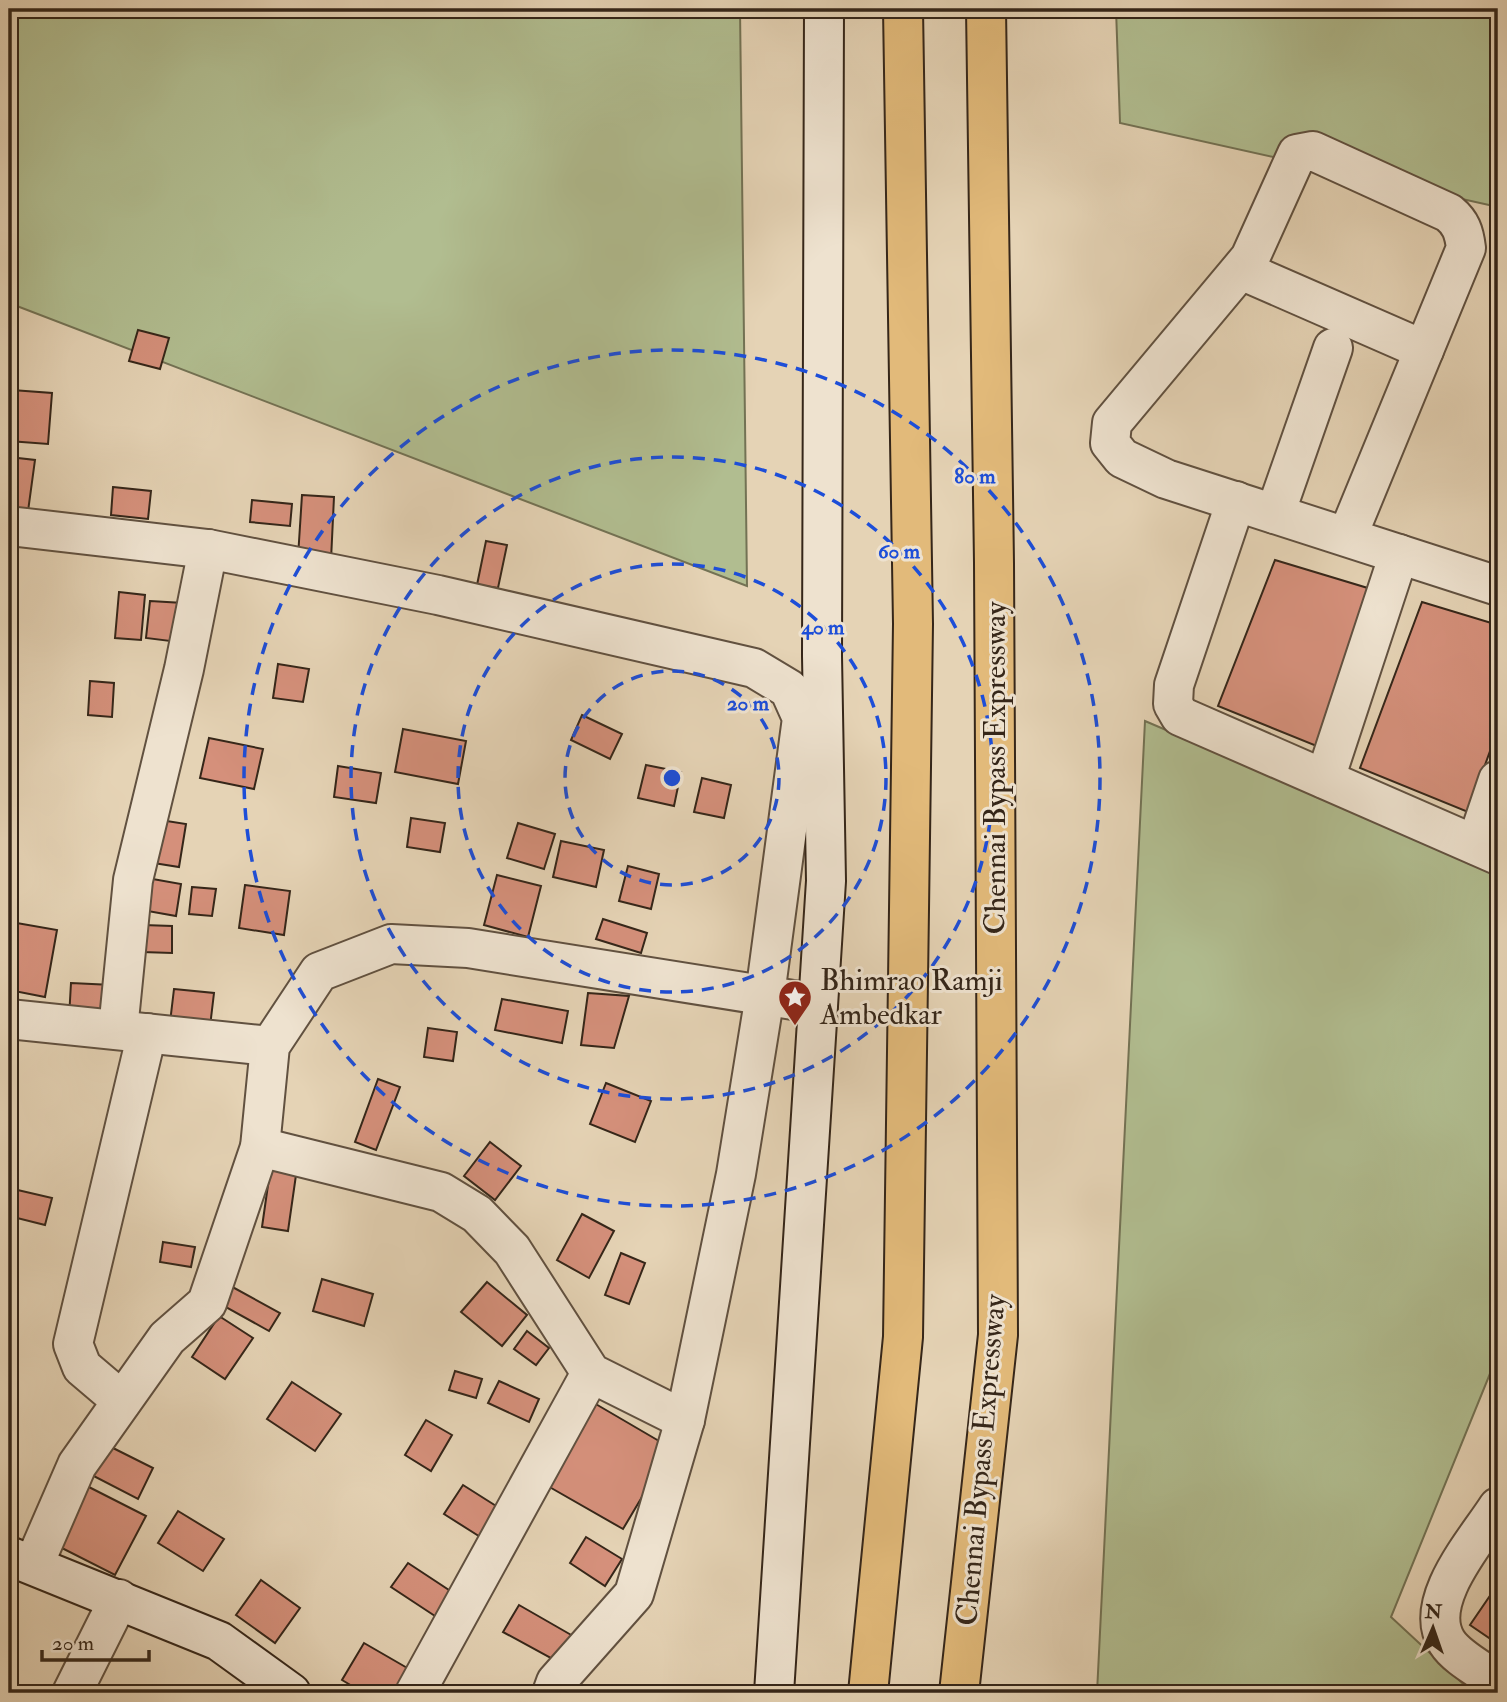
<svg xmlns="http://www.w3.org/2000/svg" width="1507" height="1702" font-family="'IM FELL Double Pica',serif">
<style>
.green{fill:#b1bd90;stroke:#737254;stroke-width:2}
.building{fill:#d5907b;stroke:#352619;stroke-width:2}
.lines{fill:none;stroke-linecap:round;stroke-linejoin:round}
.street-casing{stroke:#615140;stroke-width:42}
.secondary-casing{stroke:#352619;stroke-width:42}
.highway-casing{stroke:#352619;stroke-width:42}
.street{stroke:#eee2cf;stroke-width:38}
.secondary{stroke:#eee2cf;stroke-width:38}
.highway{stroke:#e2ba7a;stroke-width:38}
.ring{fill:none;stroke:#1d4ed8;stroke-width:3.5;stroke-dasharray:12 9}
.labels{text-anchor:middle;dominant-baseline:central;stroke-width:6;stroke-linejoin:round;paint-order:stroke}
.street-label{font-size:30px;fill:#352619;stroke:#eee2cf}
.poi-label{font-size:30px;fill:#352619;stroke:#eee2cf;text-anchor:start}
.centre{fill:#1d4ed8;stroke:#eee2cf;stroke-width:3.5}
.ring-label{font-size:21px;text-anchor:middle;font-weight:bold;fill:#1d4ed8;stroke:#eee2cf;stroke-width:6;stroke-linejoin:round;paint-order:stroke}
</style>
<rect width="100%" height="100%" fill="#e5d3b5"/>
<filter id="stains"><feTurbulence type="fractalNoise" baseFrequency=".00286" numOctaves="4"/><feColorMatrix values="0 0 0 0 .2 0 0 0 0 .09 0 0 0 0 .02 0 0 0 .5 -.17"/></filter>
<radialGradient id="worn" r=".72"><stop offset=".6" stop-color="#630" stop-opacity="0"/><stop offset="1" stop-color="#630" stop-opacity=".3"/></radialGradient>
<!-- green -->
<g class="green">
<path d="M9 9H740L747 586 9 303Z"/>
<path d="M1116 9H1498V207L1120 123Z"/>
<path d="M1145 721 1498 872V1354L1391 1617 1473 1693H1097Z"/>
</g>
<!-- building -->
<g class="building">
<path d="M138 330 169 338 160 369 129 361Z"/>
<path d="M12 390 52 393 48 444 9 441Z"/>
<path d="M9 457 35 460 26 526 9 523Z"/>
<path d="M113 487 151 491 148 519 111 515Z"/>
<path d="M302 495 334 497 331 560 298 557Z"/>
<path d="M252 500 292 504 290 526 250 522Z"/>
<path d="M486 541 507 545 498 588 477 585Z"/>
<path d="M1275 560 1371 589 1319 747 1218 706Z"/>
<path d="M119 592 145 595 141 640 115 638Z"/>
<path d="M150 601 183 603 178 642 146 638Z"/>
<path d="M1422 602 1498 625V729L1468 812 1360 768Z"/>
<path d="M278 664 309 669 303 702 273 698Z"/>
<path d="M90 681 114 683 112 717 88 715Z"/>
<path d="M582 715 622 734 610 759 571 740Z"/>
<path d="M403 729 466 741 458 784 395 772Z"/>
<path d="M209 738 263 749 254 789 200 778Z"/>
<path d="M646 765 681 772 674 806 638 798Z"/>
<path d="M338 766 381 773 376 803 334 797Z"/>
<path d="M702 778 731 785 724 818 694 812Z"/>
<path d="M411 818 445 823 440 852 407 847Z"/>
<path d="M154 819 186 824 179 867 147 862Z"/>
<path d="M518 823 555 834 544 869 507 858Z"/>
<path d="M561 841 604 850 596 887 553 877Z"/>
<path d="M628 866 659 874 651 909 619 901Z"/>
<path d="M497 875 541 886 528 937 484 925Z"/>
<path d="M147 878 181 884 176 916 142 910Z"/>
<path d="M245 885 290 891 284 935 239 928Z"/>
<path d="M192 887 216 889 212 916 189 914Z"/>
<path d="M603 919 647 933 641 953 596 939Z"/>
<path d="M11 922 57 930 45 997 9 990Z"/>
<path d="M143 925 172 926V953L142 952Z"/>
<path d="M71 983 112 985 110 1020 69 1018Z"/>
<path d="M174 989 214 993 209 1035 169 1031Z"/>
<path d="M588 993 629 996 614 1048 581 1045Z"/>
<path d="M502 999 568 1011 562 1043 495 1030Z"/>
<path d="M428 1028 457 1032 453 1061 424 1057Z"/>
<path d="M378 1079 400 1087 376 1150 355 1142Z"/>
<path d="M606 1083 651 1101 635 1142 590 1124Z"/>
<path d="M490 1142 521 1166 495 1200 464 1176Z"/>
<path d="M271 1164 297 1168 288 1231 262 1227Z"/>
<path d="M9 1188 52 1198 45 1225 9 1216Z"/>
<path d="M582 1214 614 1231 589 1278 557 1260Z"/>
<path d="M163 1242 195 1247 191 1267 160 1262Z"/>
<path d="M621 1253 645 1263 629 1304 605 1295Z"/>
<path d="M322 1279 373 1294 364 1326 313 1311Z"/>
<path d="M487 1282 527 1315 502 1346 461 1312Z"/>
<path d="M227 1284 280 1313 269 1331 217 1302Z"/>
<path d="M219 1316 253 1338 225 1379 192 1357Z"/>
<path d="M527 1331 549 1348 536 1365 514 1349Z"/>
<path d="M455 1371 482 1379 476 1398 449 1390Z"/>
<path d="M499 1381 539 1399 529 1422 488 1403Z"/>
<path d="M292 1382 341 1414 315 1451 267 1419Z"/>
<path d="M594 1403 671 1448 623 1529 546 1485Z"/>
<path d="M426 1420 452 1435 431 1471 405 1455Z"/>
<path d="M99 1441 153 1468 138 1499 84 1471Z"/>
<path d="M81 1483 146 1516 115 1575 50 1542Z"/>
<path d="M463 1485 504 1511 485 1540 444 1514Z"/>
<path d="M178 1511 224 1539 203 1571 158 1543Z"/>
<path d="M586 1537 622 1559 605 1586 570 1563Z"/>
<path d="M408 1563 458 1596 441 1620 391 1587Z"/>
<path d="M261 1580 300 1608 275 1643 236 1615Z"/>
<path d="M1498 1584V1644L1470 1625Z"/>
<path d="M519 1605 573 1636 558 1662 503 1632Z"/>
<path d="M364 1643 409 1669 394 1693H364L342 1680Z"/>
</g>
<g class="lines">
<!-- street casing -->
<g class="street-casing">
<g id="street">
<path d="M1241 270 1424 350"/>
<path d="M1236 501 1174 685 1173 704 1180 716 1498 855"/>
<path d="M1275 514 1333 348"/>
<path d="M9 526 208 549 438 595 754 668 789 689 802 718 765 995 736 1174 685 1420 634 1594 556 1682 552 1693"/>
<path d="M1347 537 1466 248C1464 232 1461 223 1449 213L1313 151 1297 154 1250 258 1112 423 1110 443 1122 458 1166 479 1498 586"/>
<path d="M1325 779 1399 554"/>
<path d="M1476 845 1498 780"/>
<path d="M9 1019 270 1046"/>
<path d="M118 1030 133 880 184 669 208 549"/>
<path d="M260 1147 441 1192 477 1214 512 1250 591 1373 685 1420"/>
<path d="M122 1401 82 1367 73 1344 147 1033"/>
<path d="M1498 1507C1477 1540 1421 1602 1447 1642 1457 1658 1482 1670 1498 1682"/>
<path d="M34 1564 77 1465 167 1338 207 1303 260 1147 270 1046 319 972 391 944 468 948 818 1004"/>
<path d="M72 1693 119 1599"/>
<path d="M415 1693 591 1373"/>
</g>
</g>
<!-- secondary casing -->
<g class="secondary-casing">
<g id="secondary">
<path d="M9 1556 219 1641 291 1693"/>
<path d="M774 1693 826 881 822 656 824 9"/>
</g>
</g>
<!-- highway casing -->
<g class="highway-casing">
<g id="highway">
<path d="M868 1693 903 1337 913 624 903 9"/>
<path d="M959 1693 998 1335 994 563 986 9"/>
</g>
</g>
<!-- street -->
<use href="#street" class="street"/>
<!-- secondary -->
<use href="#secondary" class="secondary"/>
<!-- highway -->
<use href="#highway" class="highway"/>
</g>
<!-- distance rings -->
<g class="ring">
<circle cx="672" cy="778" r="107"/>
<circle cx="672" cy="778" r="214"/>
<circle cx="672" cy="778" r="321"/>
<circle cx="672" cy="778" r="428"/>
</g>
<!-- icons -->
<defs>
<g id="sight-pin" transform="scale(1.75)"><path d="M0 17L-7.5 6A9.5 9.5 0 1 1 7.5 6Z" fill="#8f2418" stroke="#eee2cf"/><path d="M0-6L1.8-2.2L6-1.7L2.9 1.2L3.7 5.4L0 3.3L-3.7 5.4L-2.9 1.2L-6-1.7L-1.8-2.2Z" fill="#fff"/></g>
</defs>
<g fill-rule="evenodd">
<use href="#sight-pin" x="795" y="997"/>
</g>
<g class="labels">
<!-- street labels -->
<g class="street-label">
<text transform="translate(995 768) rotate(-90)">Chennai Bypass Expressway</text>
<text transform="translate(981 1460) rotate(-85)">Chennai Bypass Expressway</text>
</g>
<!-- poi labels -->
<g class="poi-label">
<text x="820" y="980">Bhimrao Ramji<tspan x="820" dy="34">Ambedkar</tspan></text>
</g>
</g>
<circle cx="672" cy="778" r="10" class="centre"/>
<g class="ring-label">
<text x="975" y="483">80 m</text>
<text x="899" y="558">60 m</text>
<text x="823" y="634">40 m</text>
<text x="748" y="710">20 m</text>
</g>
<!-- margin -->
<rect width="1507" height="1702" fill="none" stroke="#e5d3b5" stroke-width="35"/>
<rect x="10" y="10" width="1486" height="1681" fill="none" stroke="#352619" stroke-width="3.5"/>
<rect x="18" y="18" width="1472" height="1667" fill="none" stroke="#352619" stroke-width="2"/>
<!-- north arrow -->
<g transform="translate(1433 1628) rotate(2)" stroke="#eee2cf" stroke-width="5" paint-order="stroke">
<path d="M0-5L12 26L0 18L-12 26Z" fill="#352619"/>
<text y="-10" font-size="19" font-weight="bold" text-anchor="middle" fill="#352619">N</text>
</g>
<!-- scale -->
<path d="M42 1650v10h107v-10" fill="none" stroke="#352619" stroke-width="3.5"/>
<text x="52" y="1650" font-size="21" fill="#352619" stroke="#eee2cf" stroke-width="5" paint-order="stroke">20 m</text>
<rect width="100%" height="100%" filter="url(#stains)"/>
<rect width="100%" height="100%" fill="url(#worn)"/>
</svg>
